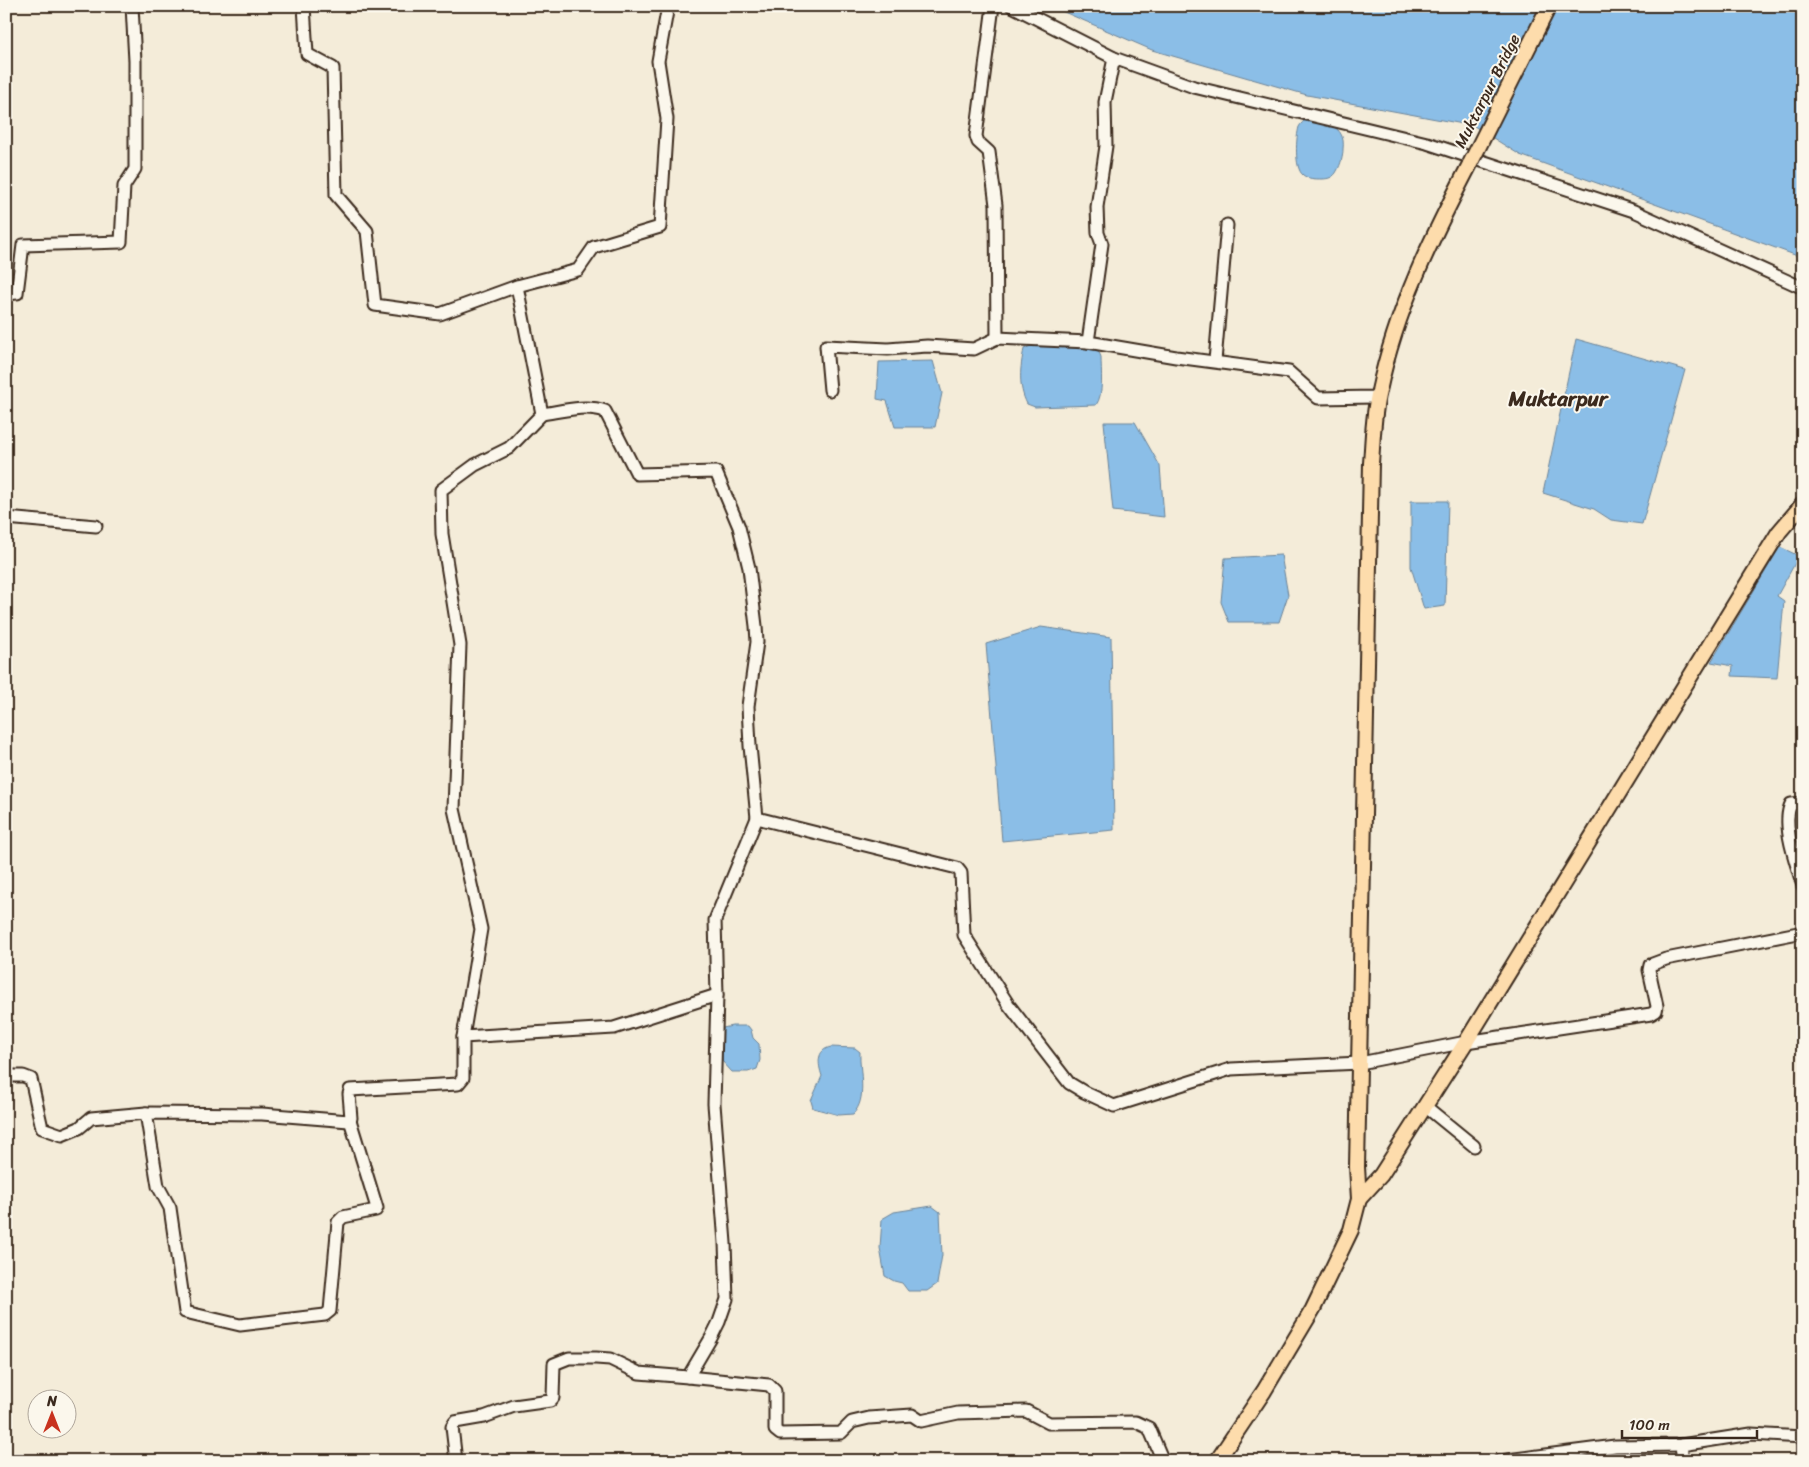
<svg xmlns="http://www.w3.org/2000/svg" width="1809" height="1467" font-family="Sriracha,sans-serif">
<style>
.water{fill:#8bbee7;stroke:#6b8397}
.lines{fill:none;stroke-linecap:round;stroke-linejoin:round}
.minor-casing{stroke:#3b2a1e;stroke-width:15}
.major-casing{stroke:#3b2a1e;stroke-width:18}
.minor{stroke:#fbf7ec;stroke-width:11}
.major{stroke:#fddcac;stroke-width:14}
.major-bridge-casing{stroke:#3b2a1e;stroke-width:18;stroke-linecap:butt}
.major-bridge{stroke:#fddcac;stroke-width:14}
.labels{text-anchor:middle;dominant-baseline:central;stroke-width:4;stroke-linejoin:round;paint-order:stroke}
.street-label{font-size:16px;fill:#3b2a1e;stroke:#fbf7ec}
.district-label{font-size:21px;font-weight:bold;fill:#3b2a1e;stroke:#fbf7ec}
</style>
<rect width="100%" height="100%" fill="#f4ecd9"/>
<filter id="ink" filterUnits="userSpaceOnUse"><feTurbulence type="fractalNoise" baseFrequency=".02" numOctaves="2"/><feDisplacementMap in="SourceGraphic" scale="10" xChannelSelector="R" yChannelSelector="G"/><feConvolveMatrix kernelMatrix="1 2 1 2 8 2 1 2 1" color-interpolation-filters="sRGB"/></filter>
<g filter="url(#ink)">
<!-- water -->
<g class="water">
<path d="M1050 6H1803V258L1520 155 1474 126 1307 95 1152 50Z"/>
<path d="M1307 119C1326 123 1346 125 1343 149 1343 156 1341 164 1337 171 1334 177 1329 179 1322 179 1315 179 1308 179 1303 175 1294 168 1296 137 1299 127 1301 123 1304 121 1307 119Z"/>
<path d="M1576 339 1685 370 1642 524 1611 520 1594 509 1543 493Z"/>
<path d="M1050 344 1094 348 1099 352 1101 357C1101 370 1104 395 1096 405L1035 407 1027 404C1018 386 1020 368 1024 349L1031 346Z"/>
<path d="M933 361 942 393 935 427H895L887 401 877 399 879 362Z"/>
<path d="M1104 422H1135L1160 466 1164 517 1113 511Z"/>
<path d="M1411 501H1448L1445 606 1424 609 1411 567Z"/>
<path d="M1780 547 1799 556 1777 596 1784 601 1777 678 1732 676 1733 666 1711 662Z"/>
<path d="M1281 555 1288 595 1279 622H1229L1221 602 1225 558Z"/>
<path d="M1041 627 1111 637 1114 830 1002 841 986 644Z"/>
<path d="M732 1026H748L751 1030 753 1038 759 1044 760 1060 757 1069 748 1072H732L722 1061 721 1035 723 1028Z"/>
<path d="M831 1047 855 1048 860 1052C859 1072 868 1099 853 1114L839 1115 813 1108 811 1101 822 1076C818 1064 816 1050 831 1047Z"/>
<path d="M932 1206 940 1212 942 1255 937 1284 927 1291H908L902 1283 894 1281 885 1276 880 1248 882 1219 894 1212Z"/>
</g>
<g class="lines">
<!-- minor casing -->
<g class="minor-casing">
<g id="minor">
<path d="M304 6 307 54 333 68 336 195 367 231 375 305 440 314 517 286 542 414C562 411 585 404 605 411L637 474 716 472 739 527 749 568 756 626 757 642 748 706 750 746 757 818 957 868 961 873 964 935 1008 1004 1069 1083 1084 1092 1114 1106 1231 1069 1360 1063 1466 1042 1651 1014 1656 1011 1657 1006 1649 970 1650 965 1666 959 1803 932"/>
<path d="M993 6 976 136 978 142 989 152 996 205 997 338"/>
<path d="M1012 6 1114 58 1194 87 1427 143 1634 211 1803 288"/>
<path d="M1114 58 1105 102 1106 146 1097 207 1098 233 1102 244 1088 342 1176 357 1289 372 1318 398 1374 397 1378 392"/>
<path d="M517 286 578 270 594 247 660 227 667 119 658 61 668 6"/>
<path d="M6 294 17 293 23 245 121 242 124 186 135 169V61L132 6"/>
<path d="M1215 361 1227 225"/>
<path d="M830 390 826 346 888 349 927 346 974 349 997 338 1088 342"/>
<path d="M6 518 96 526"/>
<path d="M1803 803 1791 804C1781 825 1797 865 1803 886"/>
<path d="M463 1037 481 929 454 809 460 645 442 534 441 490 475 465 509 448 542 414"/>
<path d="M6 1076H23L31 1079 42 1128 62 1135 79 1128 91 1118 146 1113 262 1114 349 1121 351 1118 349 1094 350 1090 458 1084 463 1078V1037L614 1028 717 995"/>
<path d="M1425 1106 1474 1146"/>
<path d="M146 1113 158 1186 170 1208 185 1312 240 1325 325 1315 330 1311 338 1222 343 1217 376 1210 377 1208 350 1120"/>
<path d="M688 1377 769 1385 775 1391V1430L780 1434 841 1433 852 1422 869 1418 912 1415 921 1421 958 1413 1026 1411 1049 1423 1136 1422 1149 1428 1163 1461"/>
<path d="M1681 1445 1683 1461"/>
<path d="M456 1461 452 1427 455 1422 484 1417 514 1406 550 1401 553 1398 554 1364 569 1358H596L610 1359 639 1373 688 1377 711 1338 719 1322 727 1299 725 1243 714 1104 717 995 715 920 757 818"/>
<path d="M1499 1461 1615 1446 1681 1445 1751 1434 1803 1437"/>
</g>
</g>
<!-- major casing -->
<g class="major-casing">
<g id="major">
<path d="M1359 1199 1381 1175 1466 1042 1779 532 1803 504"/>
<path d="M1217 1461 1264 1391 1313 1309 1351 1230 1359 1199 1357 1167 1371 463C1373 439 1373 414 1379 391 1396 310 1432 237 1470 164"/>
</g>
</g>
<!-- minor -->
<use href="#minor" class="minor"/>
<!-- major -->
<use href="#major" class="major"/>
<!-- major-bridge casing -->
<g class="major-bridge-casing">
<path id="major-bridge" d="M1470 164 1549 6"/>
</g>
<!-- major-bridge -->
<use href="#major-bridge" class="major-bridge"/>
</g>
</g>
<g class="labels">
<!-- street labels -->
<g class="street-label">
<text transform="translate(1487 91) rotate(-63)">Muktarpur Bridge</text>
</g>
<!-- district labels -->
<g class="district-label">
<text x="1558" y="399">Muktarpur</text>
</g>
</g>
<!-- margin -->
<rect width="1809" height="1467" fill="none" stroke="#fbf7ec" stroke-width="25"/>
<rect x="12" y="12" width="1784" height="1442" fill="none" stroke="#3b2a1e" stroke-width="2" filter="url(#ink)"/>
<!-- north arrow -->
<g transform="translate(52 1414)"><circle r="24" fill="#fbf7ec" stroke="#aea59a"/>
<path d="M0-4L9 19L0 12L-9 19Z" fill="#c8321e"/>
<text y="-8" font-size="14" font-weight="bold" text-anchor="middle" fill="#3b2a1e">N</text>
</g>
<!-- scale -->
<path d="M1622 1430v8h135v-8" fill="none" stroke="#3b2a1e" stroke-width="2.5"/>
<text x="1629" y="1430" font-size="15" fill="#3b2a1e" stroke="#fbf7ec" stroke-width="4" paint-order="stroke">100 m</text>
</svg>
